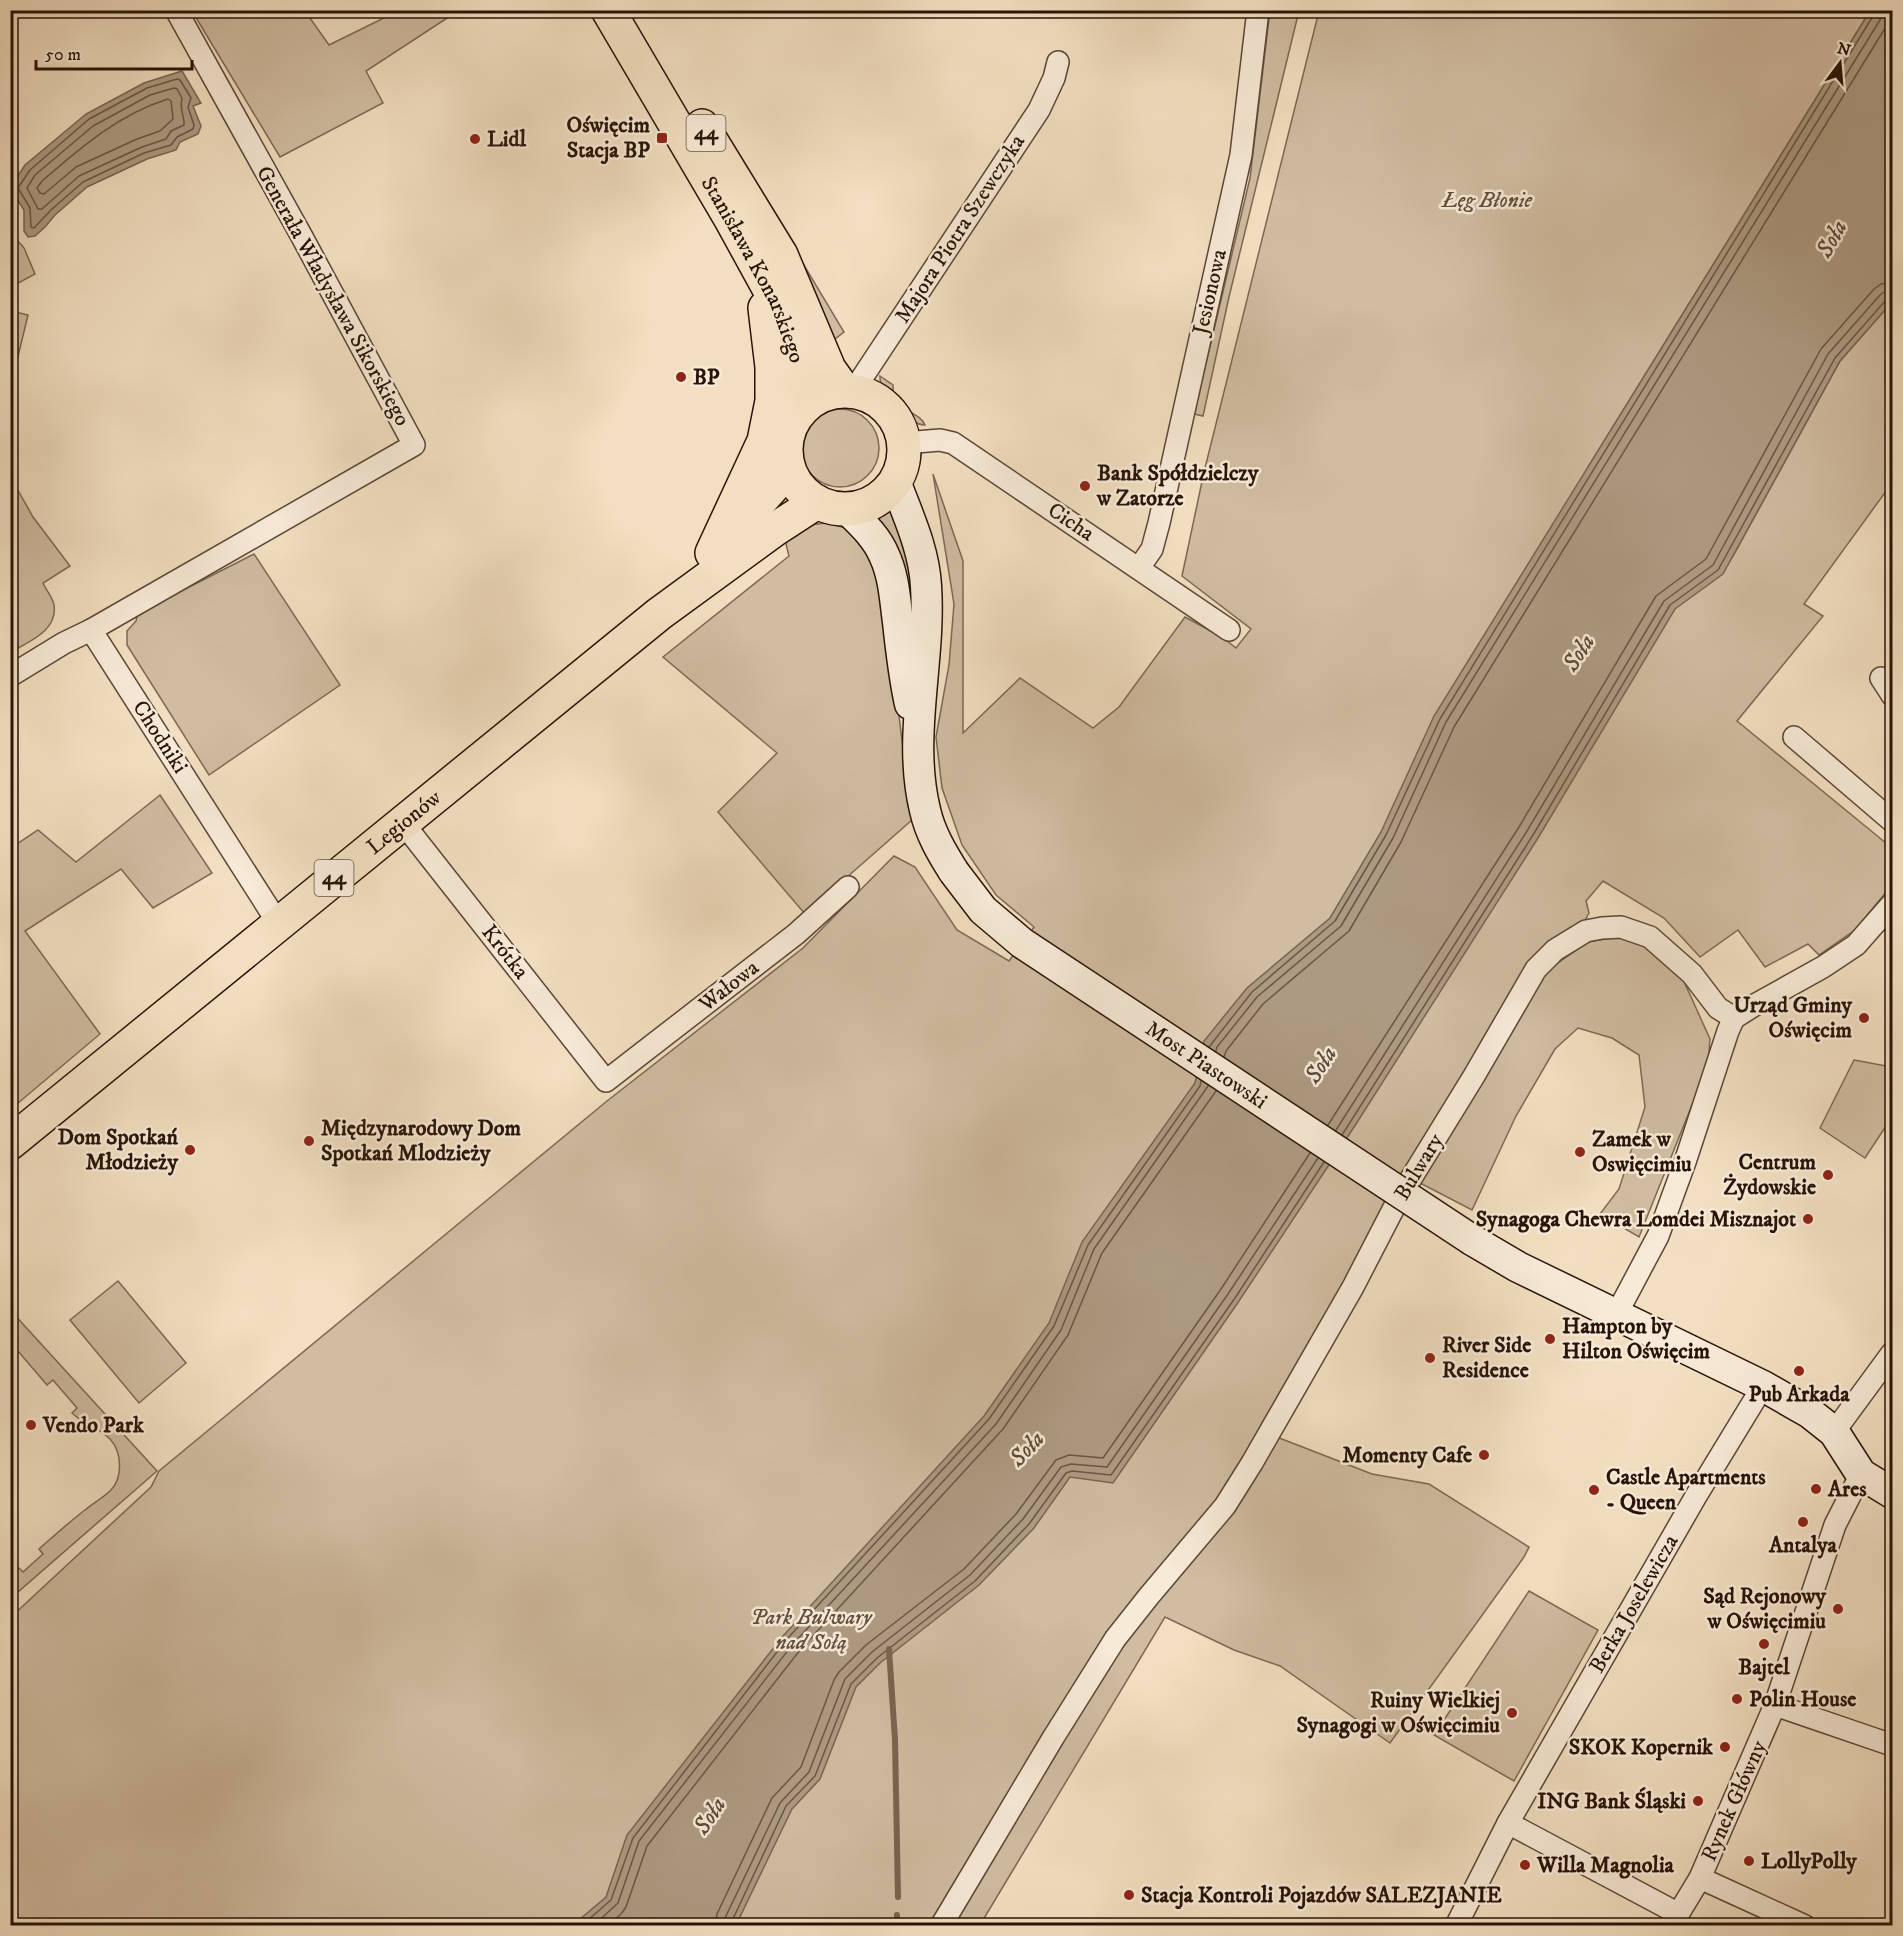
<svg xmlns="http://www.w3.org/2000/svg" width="1903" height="1936" font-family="'IM FELL DW Pica',serif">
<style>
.green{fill:#d0bca1;stroke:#7c6854;stroke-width:1.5}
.water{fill:#ad9a82;stroke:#786451;stroke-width:1.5}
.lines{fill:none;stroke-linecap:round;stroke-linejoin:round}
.shore{stroke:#6a5644;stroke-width:1.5}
.stream{stroke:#786451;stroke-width:6}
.street-casing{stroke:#5a4636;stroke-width:24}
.secondary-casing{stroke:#281307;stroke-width:33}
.primary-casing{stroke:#281307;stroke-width:36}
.street{stroke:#f7ead7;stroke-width:21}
.secondary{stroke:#f7ead7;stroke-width:30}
.primary{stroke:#f2dfc1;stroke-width:33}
.secondary-bridge-casing{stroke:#281307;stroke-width:33;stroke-linecap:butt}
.secondary-bridge{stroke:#f7ead7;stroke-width:30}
.poi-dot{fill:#8f2418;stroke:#f7ead7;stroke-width:2}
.labels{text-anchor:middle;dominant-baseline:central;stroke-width:5;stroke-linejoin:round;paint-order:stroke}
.shield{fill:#f7ead7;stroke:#665445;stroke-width:1.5}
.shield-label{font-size:21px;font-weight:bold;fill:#281307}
.poi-label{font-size:22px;font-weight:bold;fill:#281307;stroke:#f7ead7;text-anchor:start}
.park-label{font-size:22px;font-style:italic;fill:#634e3d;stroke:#f7ead7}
.street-label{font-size:22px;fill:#281307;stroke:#f7ead7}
.water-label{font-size:24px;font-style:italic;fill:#5d4938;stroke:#f7ead7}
</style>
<rect width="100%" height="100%" fill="#f2dfc1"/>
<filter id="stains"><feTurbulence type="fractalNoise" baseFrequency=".00333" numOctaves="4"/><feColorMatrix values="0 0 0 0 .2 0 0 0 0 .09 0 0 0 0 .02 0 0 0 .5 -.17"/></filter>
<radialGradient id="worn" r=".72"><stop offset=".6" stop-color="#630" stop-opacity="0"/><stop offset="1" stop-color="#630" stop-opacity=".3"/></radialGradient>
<!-- green -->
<g class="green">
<path d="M192 11H305L329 45 398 11H458L366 71 383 103 280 157Z"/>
<path d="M1270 11H1299L1229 297 1203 416 1194 414 1250 178Z"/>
<path d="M1319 11H1870L1588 467 1732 558 1840 361 1892 302V483L1804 604 1823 616 1737 721 1892 848V885L1855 930 1819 955 1808 944 1765 967 1738 930 1700 957 1664 918 1603 881 1586 901 1589 913 1584 922 1570 928 1529 961 1261 1425 1269 1434 1372 1474 1429 1484 1529 1547 1524 1557 1390 1743 1280 1666 1234 1650 1165 1617 980 1925 11 1926V1617L151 1487 159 1471 607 1101 803 948 894 856 915 867 957 930 1009 961 1034 927 996 895 962 845 942 788 936 737 949 665 954 604 933 474 963 561V733L1020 678 1093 728 1119 707 1185 617 1222 637 1236 648 1251 629 1182 576 1204 472Z"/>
<path d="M774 215 844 332 827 345Z"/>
<path d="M11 233 24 248 35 274 11 287Z"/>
<path d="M11 311 28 315 14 373 11 372Z"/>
<path d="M880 376 893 385C893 389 893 396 895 399 901 411 920 413 925 425 907 424 879 394 880 376Z"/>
<circle cx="840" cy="448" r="39"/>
<path d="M11 478 33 517 70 566 43 583C46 590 53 598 54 605 58 631 28 642 11 652Z"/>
<path d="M896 500 913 553 918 649 871 517Z"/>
<path d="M826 523 846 528 868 545 881 573 912 820 805 914 718 812 777 753 663 657 789 556 784 536 801 526Z"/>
<path d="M254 554 340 685 209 775 127 645V631L136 621 138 613Z"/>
<path d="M160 795 212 873 153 908 121 869 25 931 100 1034 11 1109V848L38 830 76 862Z"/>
<path d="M1616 937 1642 944 1682 977 1710 1039 1708 1065 1639 1237 1600 1214 1619 1189 1645 1107 1639 1055 1612 1038 1578 1028 1555 1049 1516 1116 1472 1210 1420 1183 1545 972 1588 942Z"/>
<path d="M1854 1060 1892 1067V1117L1865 1158 1820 1128Z"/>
<path d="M118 1281 186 1363 139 1403 70 1320Z"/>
<path d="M11 1311 157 1471 11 1598V1575L19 1568 23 1572 43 1554 39 1549C54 1536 69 1522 85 1510 93 1503 103 1498 111 1490 123 1477 122 1452 110 1439 100 1428 83 1424 72 1413L77 1408 53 1380 47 1385 11 1343Z"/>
<path d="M1529 1591 1598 1630 1514 1781 1434 1735Z"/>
</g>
<!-- water -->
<g class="water">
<path d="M1870 11H1892V302L1840 361 1723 574 1675 609 1538 838 1356 1124 1239 1301 1113 1483 1070 1477 1034 1528 979 1585 880 1663 856 1687 820 1779 792 1809 736 1925 572 1926 606 1897 627 1835 783 1636 984 1416 1049 1323 1082 1242 1195 1083 1204 1041 1247 988 1330 918 1381 832 1434 716Z"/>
<path d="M182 71 201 103 193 106 201 126 198 134 180 142 176 150 147 159 87 187 55 215 45 227 35 236 28 237 24 231V210L10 188 25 165 86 114 144 83Z"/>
</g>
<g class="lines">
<!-- shore -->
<g class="shore">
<path d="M177 79 180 80 191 98 188 107 194 125 193 129 177 137 171 145 144 153 83 182 51 210 34 228 31 227 30 208 18 188 30 170 89 119 147 88Z"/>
<path d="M174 88 177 89 182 98C179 111 185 116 184 125L171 131 166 139 142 147 79 176 42 209H38L27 188 35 175 93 126 150 95Z"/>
<path d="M168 99 171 101 173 119 160 131 137 139 76 167 44 194 40 193 37 188 42 181C80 148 119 114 168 99Z"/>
<path d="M1209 1047 1252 992 1335 921 1386 835 1440 719 1873 16 1874 10"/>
<path d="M1216 1051 1217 1047 1257 997 1341 926 1393 838 1446 722 1880 20 1882 10"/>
<path d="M1224 1057 1226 1051 1263 1004 1349 931 1401 842 1454 727 1887 25 1891 10"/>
<path d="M1328 1125 1519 827 1656 596 1706 559 1821 349 1874 289 1881 284 1892 282"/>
<path d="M1336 1130 1527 831 1664 601 1713 565 1828 354 1880 295 1886 291H1892"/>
<path d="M1342 1135 1533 835 1670 605 1718 570 1835 358 1886 300 1892 298"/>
<path d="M581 1926 611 1900 633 1838 787 1639 989 1419 1054 1326 1088 1245 1200 1086 1201 1081"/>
<path d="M593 1926 618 1903 639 1841 793 1644 996 1424 1061 1330 1094 1249 1208 1086"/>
<path d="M607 1926 621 1914 626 1907 647 1846 800 1650 1003 1429 1068 1335 1102 1253 1216 1091"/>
<path d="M715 1926 717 1914 772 1798 801 1767 834 1680 839 1672 866 1645 964 1569 1016 1514 1056 1460 1069 1455 1103 1458 1221 1289 1310 1153"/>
<path d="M724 1926 725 1918 780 1803 809 1772 845 1679 872 1652 970 1575 1023 1519 1061 1467 1071 1464 1107 1467 1228 1294 1318 1158"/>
<path d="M731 1926 732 1921 786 1806 815 1776 851 1684 877 1658 975 1581 1029 1524 1066 1473 1072 1471 1111 1475 1235 1298 1324 1162"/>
</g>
<!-- stream -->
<g class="stream">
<path d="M889 1649 895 1740 898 1897"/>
<path d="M897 1915V1926"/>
</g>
<!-- street casing -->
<g class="street-casing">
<g id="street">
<path d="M859 392 858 384 1039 110 1054 78 1058 62"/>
<path d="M904 443 940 440 953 443 1229 630"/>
<path d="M1139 568 1152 549 1159 523 1241 155 1258 10"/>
<path d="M91 630 414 445 301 235 176 10"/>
<path d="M10 676 64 643 91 630 278 923"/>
<path d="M1881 678 1892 695"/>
<path d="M1794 737 1892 821"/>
<path d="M403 823 606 1081 796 934 848 887"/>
<path d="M1616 1315 1658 1236 1685 1162 1728 1031 1734 1018 1753 1006 1823 967 1856 945 1892 904"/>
<path d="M1834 1432 1892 1353"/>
<path d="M1775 1705 1892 1745"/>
<path d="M1508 1823 1677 1913"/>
<path d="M1700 1878 1805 1926"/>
<path d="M941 1926 1053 1738 1115 1639 1149 1596 1225 1506 1252 1463 1353 1287 1399 1198 1474 1076 1536 969 1555 950 1586 931 1602 928 1621 927 1650 937 1692 974 1718 1008 1734 1018"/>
<path d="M1456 1926 1508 1823 1696 1496 1763 1386"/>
<path d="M1671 1926 1700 1878 1775 1705 1835 1525 1861 1474"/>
</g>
</g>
<!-- secondary casing -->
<g class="secondary-casing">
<g id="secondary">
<path d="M895 481C908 516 924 549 926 586 931 661 907 736 925 810 930 833 942 853 954 872"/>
<path d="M847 509C861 523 876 536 884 555 894 576 895 600 898 622 901 650 904 677 910 704"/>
<path d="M1472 1240 1518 1267 1763 1386 1810 1413 1834 1432 1861 1474 1892 1493"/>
</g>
</g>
<!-- primary casing -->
<g class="primary-casing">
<g id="primary">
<path id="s1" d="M608 10 732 221 777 303 799 364 802 389 799 412"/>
<path d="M702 126 781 255 829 369 844 390"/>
<circle cx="845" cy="450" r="59"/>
<path d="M730 535 777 482 786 459"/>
<path d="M712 553 764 441 772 401V367L765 308"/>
<path id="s2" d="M10 1143 659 614 774 530 817 502"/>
</g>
</g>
<!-- street -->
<use href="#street" class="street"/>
<!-- secondary -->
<use href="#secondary" class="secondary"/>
<!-- primary -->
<use href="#primary" class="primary"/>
<!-- secondary-bridge casing -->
<g class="secondary-bridge-casing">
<g id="secondary-bridge">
<path id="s3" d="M954 872 983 910 1022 943 1472 1240"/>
</g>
</g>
<!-- secondary-bridge -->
<use href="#secondary-bridge" class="secondary-bridge"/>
</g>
<!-- markers -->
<g class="poi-dot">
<rect x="656" y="132" width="12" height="12" rx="3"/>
<circle cx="475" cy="139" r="6"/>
<circle cx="681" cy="377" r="6"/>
<circle cx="1085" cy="486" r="6"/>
<circle cx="1864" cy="1018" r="6"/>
<circle cx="309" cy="1141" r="6"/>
<circle cx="190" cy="1150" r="6"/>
<circle cx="1580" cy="1152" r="6"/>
<circle cx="1828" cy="1175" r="6"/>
<circle cx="1808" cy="1219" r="6"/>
<circle cx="1550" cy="1339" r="6"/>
<circle cx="1430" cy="1358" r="6"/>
<circle cx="1799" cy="1371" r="6"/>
<circle cx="31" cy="1425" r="6"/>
<circle cx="1484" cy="1455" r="6"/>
<circle cx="1816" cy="1489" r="6"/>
<circle cx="1594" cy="1490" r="6"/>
<circle cx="1803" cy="1522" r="6"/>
<circle cx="1838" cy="1609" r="6"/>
<circle cx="1764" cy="1644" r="6"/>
<circle cx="1737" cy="1699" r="6"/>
<circle cx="1512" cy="1713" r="6"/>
<circle cx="1725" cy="1747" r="6"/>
<circle cx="1698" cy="1801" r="6"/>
<circle cx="1749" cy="1861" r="6"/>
<circle cx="1525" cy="1865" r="6"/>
<circle cx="1129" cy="1895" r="6"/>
</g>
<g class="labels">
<!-- shield labels -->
<g class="shield">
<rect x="686.5" y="115" width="39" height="36" rx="4.5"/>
<rect x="314.5" y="860" width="39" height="36" rx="4.5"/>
</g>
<g class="shield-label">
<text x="706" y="133">44</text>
<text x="334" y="878">44</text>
</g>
<!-- poi labels -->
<g class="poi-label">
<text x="650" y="125" text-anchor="end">Oświęcim<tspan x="650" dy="25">Stacja BP</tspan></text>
<text x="487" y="139">Lidl</text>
<text x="693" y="377">BP</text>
<text x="1097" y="473">Bank Spółdzielczy<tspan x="1097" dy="25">w Zatorze</tspan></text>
<text x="1852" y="1005" text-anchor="end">Urząd Gminy<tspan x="1852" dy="25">Oświęcim</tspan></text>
<text x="321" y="1128">Międzynarodowy Dom<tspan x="321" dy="25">Spotkań Mlodzieży</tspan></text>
<text x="178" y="1137" text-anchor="end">Dom Spotkań<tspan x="178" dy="25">Młodzieży</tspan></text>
<text x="1592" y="1139">Zamek w<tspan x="1592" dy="25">Oswięcimiu</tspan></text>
<text x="1816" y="1162" text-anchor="end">Centrum<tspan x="1816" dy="25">Żydowskie</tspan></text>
<text x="1796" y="1219" text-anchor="end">Synagoga Chewra Lomdei Misznajot</text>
<text x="1562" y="1326">Hampton by<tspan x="1562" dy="25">Hilton Oświęcim</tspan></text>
<text x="1442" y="1345">River Side<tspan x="1442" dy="25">Residence</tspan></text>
<text x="1799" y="1394" text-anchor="middle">Pub Arkada</text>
<text x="43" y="1425">Vendo Park</text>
<text x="1472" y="1455" text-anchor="end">Momenty Cafe</text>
<text x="1606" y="1477">Castle Apartments<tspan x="1606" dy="25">- Queen</tspan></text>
<text x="1828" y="1489">Ares</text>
<text x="1803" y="1545" text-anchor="middle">Antalya</text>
<text x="1826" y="1596" text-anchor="end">Sąd Rejonowy<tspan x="1826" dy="25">w Oświęcimiu</tspan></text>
<text x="1764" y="1667" text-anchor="middle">Bajtel</text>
<text x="1749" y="1699">Polin House</text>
<text x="1500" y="1700" text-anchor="end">Ruiny Wielkiej<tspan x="1500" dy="25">Synagogi w Oświęcimiu</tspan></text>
<text x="1713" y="1747" text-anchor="end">SKOK Kopernik</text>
<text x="1686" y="1801" text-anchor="end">ING Bank Śląski</text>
<text x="1761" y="1861">LollyPolly</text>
<text x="1537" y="1865">Willa Magnolia</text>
<text x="1141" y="1895">Stacja Kontroli Pojazdów SALEZJANIE</text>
</g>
<!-- park labels -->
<g class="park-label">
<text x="1487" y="200">Łęg Błonie</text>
<text x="811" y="1617">Park Bulwary<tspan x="811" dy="25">nad Sołą</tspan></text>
</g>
<!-- street labels -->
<g class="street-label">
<text transform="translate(960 229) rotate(-57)">Majora Piotra Szewczyka</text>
<text stroke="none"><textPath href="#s1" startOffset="298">Stanisława Konarskiego</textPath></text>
<text transform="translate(1210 292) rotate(-77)">Jesionowa</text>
<text transform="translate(333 296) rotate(61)">Generała Władysława Sikorskiego</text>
<text transform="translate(1071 522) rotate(34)">Cicha</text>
<text transform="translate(160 737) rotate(57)">Chodniki</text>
<text stroke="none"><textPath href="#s2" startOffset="508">Legionów</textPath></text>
<text transform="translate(505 952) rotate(52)">Krótka</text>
<text transform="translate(729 986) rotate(-38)">Wałowa</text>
<text stroke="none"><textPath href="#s3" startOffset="320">Most Piastowski</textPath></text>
<text transform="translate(1419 1167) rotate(-59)">Bulwary</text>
<text transform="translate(1634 1604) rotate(-60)">Berka Joselewicza</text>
<text transform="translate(1734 1801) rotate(-66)">Rynek Główny</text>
</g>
<!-- water labels -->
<g class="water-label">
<text transform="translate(1832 239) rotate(-62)">Soła</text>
<text transform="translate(1579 653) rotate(-58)">Soła</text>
<text transform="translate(1321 1065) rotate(-58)">Soła</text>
<text transform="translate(1027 1449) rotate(-47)">Soła</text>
<text transform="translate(710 1816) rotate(-57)">Soła</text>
</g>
</g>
<!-- margin -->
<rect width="1903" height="1936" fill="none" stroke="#f2dfc1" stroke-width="36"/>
<rect x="12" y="12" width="1879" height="1912" fill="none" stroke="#281307" stroke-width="3"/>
<rect x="18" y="18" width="1867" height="1900" fill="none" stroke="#281307" stroke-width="1.5"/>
<!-- north arrow -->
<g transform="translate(1840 63) rotate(16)" stroke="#f7ead7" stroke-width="4.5" paint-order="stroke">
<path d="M0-4.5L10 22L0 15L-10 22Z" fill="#281307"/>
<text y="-9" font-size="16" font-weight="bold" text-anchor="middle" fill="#281307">N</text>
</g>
<!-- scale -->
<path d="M36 60v9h156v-9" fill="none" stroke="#281307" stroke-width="3"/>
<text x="45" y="60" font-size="18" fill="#281307" stroke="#f7ead7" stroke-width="4.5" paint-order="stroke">50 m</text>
<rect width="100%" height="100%" filter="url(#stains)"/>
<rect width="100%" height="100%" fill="url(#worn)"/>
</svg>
